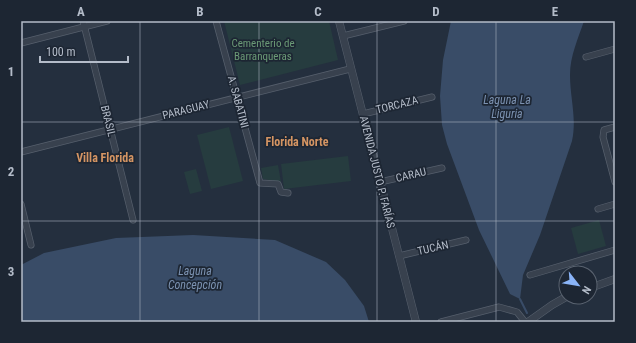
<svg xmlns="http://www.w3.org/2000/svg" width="636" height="343" font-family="'Roboto Condensed',sans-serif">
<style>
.green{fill:#263c3f}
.water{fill:#394c67}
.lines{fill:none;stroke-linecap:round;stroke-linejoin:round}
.stream{stroke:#394c67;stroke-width:2}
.minor-casing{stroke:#565f6c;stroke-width:7}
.tertiary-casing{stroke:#565f6c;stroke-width:8}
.minor{stroke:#38414e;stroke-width:5.5}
.tertiary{stroke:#38414e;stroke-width:7}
.grid{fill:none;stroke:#b4bcc9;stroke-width:1;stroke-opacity:0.55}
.labels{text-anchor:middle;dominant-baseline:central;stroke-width:3.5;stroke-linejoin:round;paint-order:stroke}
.park-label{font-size:11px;fill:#6b9a76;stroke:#1d2633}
.street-label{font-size:11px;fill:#b4bcc9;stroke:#1d2633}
.water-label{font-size:12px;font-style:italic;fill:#7c92b1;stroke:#1d2633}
.neighbourhood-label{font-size:12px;font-weight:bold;fill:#d59563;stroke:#1d2633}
.neatline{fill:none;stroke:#b4bcc9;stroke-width:1.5}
.grid-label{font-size:13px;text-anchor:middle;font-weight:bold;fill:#b4bcc9}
</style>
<rect width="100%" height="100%" fill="#242f3e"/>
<!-- green -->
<g class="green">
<path d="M224 21H329L338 60 240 85Z"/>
<path d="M229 127 243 181 211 189 197 135Z"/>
<path d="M348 156 351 181 284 189 281 164Z"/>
<path d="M278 165 281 182 263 179 261 168Z"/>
<path d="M196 169 202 191 190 194 184 172Z"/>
<path d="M599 220 606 246 578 254 571 228Z"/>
</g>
<!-- water -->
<g class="water">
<path d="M451 21H584C578 39 570 56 570 75 570 98 577 118 572 141L540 235 523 275 520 299 510 294 479 230 447 144 442 125 440 96 443 60Z"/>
<path d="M193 235 275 240 326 262 345 280 364 306 369 322H21V265L44 253 116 238Z"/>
</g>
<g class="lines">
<!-- stream -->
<path class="stream" d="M520 299 527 313"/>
<!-- minor casing -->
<g class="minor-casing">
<g id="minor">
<path d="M83 21 133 220"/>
<path d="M216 21 260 183 278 184 281 192 288 193"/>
<path d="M343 36 404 21"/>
<path d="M21 43 107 21"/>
<path d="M586 57 615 49"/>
<path d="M363 114 432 97"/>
<path d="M615 127 604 130 603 137 615 182"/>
<path d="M21 152 350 69"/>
<path d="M380 182 442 168"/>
<path d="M21 204 31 245"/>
<path d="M598 209 615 204"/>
<path d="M399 256 466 240"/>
<path d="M530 275 615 250"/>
<path d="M441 322 499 307 517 312 525 322"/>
</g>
</g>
<!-- tertiary casing -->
<g class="tertiary-casing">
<g id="tertiary">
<path d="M339 21 416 322"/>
<path d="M590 288 615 279"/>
<path d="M528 322 552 305 566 297"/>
</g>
</g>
<!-- minor -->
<use href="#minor" class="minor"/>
<!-- tertiary -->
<use href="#tertiary" class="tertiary"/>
</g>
<!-- grid -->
<path class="grid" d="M140 21V322M259 21V322M377 21V322M496 21V322M21 122H615M21 221H615"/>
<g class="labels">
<!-- park labels -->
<g class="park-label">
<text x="263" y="43">Cementerio de<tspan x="263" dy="13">Barranqueras</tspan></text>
</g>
<!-- street labels -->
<g class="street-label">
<text transform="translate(238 102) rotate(75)">A. SABATINI</text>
<text transform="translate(397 105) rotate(-14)">TORCAZA</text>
<text transform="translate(186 110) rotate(-14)">PARAGUAY</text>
<text transform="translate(108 121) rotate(76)">BRASIL</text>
<text transform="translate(377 172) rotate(76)">AVENIDA JUSTO P. FARÍAS</text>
<text transform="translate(411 175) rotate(-13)">CARAU</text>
<text transform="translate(433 248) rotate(-13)">TUCÁN</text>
</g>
<!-- water labels -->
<g class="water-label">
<text x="507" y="100">Laguna La<tspan x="507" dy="14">Liguria</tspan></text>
<text x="195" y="271">Laguna<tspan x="195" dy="14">Concepción</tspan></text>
</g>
<!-- neighbourhood labels -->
<g class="neighbourhood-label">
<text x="297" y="142">Florida Norte</text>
<text x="105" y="158">Villa Florida</text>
</g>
</g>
<!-- border -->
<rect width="636" height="343" fill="none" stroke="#1d2633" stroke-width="44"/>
<!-- north arrow -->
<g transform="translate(578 285) rotate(121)"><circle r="19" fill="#1d2633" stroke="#59626f"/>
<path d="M0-3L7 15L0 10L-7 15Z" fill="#8ab4f8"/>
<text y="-6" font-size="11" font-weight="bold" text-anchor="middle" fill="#b4bcc9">N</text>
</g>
<!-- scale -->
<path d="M40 56v6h88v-6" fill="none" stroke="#b4bcc9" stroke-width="2"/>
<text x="46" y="56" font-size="12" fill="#b4bcc9" stroke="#1d2633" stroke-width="3" paint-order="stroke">100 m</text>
<rect x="22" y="22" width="592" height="299" class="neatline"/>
<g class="grid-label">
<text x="81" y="16">A</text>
<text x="200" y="16">B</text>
<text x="318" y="16">C</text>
<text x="436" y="16">D</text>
<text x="555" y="16">E</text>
<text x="11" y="76">1</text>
<text x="11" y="176">2</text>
<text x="11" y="276">3</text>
</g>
</svg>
